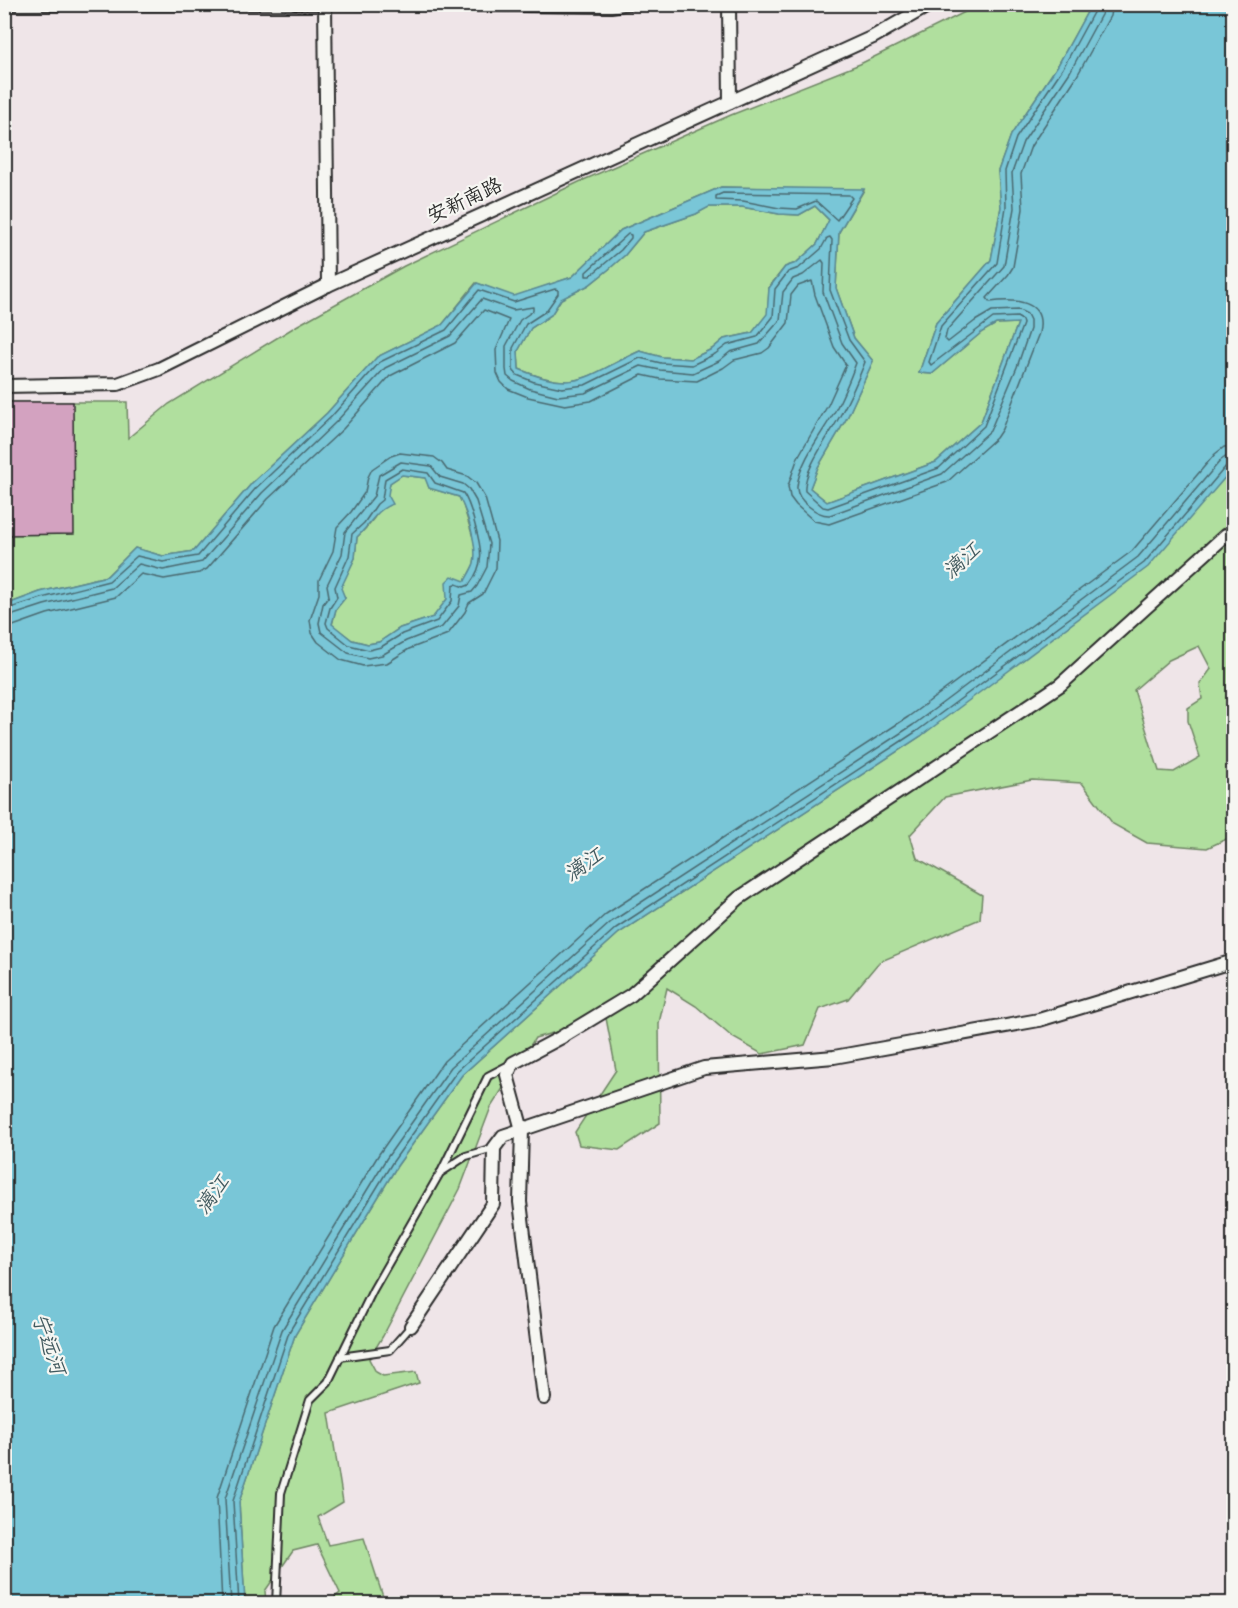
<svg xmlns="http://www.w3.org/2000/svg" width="1238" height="1608" font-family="Mynerve,'LXGW WenKai TC',sans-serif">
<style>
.green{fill:#b0df9e;stroke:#6e8564;stroke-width:1.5;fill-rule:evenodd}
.water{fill:#79c6d7;stroke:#5a8892;stroke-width:1.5;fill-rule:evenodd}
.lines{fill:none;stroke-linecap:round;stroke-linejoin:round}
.shore{stroke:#4a6970;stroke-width:1.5}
.building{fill:#d3a2c0;stroke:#2b2b2b;stroke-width:1.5}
.service-casing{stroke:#2b2b2b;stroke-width:10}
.minor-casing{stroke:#2b2b2b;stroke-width:16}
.service{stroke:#f6f6f2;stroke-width:6}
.minor{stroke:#f6f6f2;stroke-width:12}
.labels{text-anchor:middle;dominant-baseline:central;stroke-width:4.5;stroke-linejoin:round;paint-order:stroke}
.street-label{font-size:20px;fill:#2b2b2b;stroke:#f6f6f2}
.water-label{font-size:21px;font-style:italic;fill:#425a5f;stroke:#f6f6f2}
</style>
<rect width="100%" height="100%" fill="#efe5e8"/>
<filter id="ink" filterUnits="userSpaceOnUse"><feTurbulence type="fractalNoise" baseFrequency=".0167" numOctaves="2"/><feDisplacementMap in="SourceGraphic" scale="12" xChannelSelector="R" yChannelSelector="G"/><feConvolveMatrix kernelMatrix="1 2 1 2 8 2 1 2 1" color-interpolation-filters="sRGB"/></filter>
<g filter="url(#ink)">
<!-- green -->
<g class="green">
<path d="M979 5H1091L1058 65 1011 135 998 171 1001 207 991 260 936 323 919 373 932 374 982 332 996 324 1018 323 981 422 936 462 827 502 810 488 818 467 848 416 873 361 854 338 836 288 839 232 864 190 721 187 621 230 572 277 514 297 476 283 442 325 377 357 327 413 252 483 194 551 163 556 135 548 107 576 40 592 5 605V402H127L128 438 169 404 298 325 404 266 579 182 731 115 860 64Z"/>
<path d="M815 206 829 220 817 244 796 263 785 267 769 287 768 314 752 333 724 339 712 349 691 359 662 357 640 351C587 374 580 395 519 369L518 351 531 328 551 315 561 299 589 285 608 270 625 255 644 232 696 214 708 207H742L779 214 799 215Z"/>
<path d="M1233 464V836L1207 848 1147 843 1113 824 1082 783 1032 780 945 797 910 835 917 858 982 895 980 919 879 962 848 999 820 1009 805 1045 762 1054 732 1037 696 1006 667 988 659 1023 660 1123 619 1150 579 1145 575 1132 616 1070 606 1018 535 1038 491 1107 460 1189 383 1336 369 1359 376 1372 383 1376 416 1372 419 1383 329 1413 343 1502 318 1517 328 1545 364 1538 385 1603H327L340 1593 317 1545 293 1551 265 1591 266 1603H245L239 1502 295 1335 397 1166 462 1075 619 933 921 736 1228 474ZM1199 646 1211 669 1200 684 1202 699 1188 708V721L1200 757 1174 772 1159 771 1134 690 1169 660Z"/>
<path d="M402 475 426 478 429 488 459 497 463 505 476 547 474 564 465 581 447 599 434 617 400 628 379 642 368 644 352 640 332 625 336 609 345 598 340 588 355 558 357 537C373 522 386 505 390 483Z"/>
</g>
<!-- water -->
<path class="water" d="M1091 5H1233L1234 464 1228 474 1148 567 921 736 619 933 462 1075 397 1166 295 1335 239 1502 245 1603H5V605L40 592 107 576 135 548 163 556 194 551 252 483 327 413 377 357 442 325 477 283 514 296 572 277 621 230 721 187 864 189 839 232 836 288 854 338 873 361 848 416 818 467 810 488 827 502 936 462 981 422 1018 323 996 324 982 332 932 374 919 373 936 323 991 260 1001 207 998 171 1011 135 1058 65ZM815 206 829 220 817 244 796 263 785 267 769 288 767 314 752 333 724 339 712 349 691 359 662 357 640 351C588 374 578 395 519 369L518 351 531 328 551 315 561 299 589 285 608 270 625 255 644 232 696 214 709 207H742L779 214 799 215ZM402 475 425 478 429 488 459 497C467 512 478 546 474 563 472 569 468 575 465 581L452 576 446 582 447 599 433 617 400 628 379 642 368 644 352 640 332 624 336 609 345 598 341 588 355 558 357 537C370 525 376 509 393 504L388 495 390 483Z"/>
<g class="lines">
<!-- shore -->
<g class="shore">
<path d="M723 193 849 195 852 198 837 220 816 201 797 209 779 208 743 201 716 200V196Z"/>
<path d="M628 234 631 235V238L621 250 590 276H586V272Z"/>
<path d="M400 453 434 457 442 463 447 470 467 476 476 483 485 498 497 541 496 568 483 594 469 603 465 612 448 634 409 649 387 663 363 666 341 660 318 642 312 633 310 620 319 594V580L333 551 337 527 351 512 365 492 368 477 372 469 391 456Z"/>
<path d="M401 462 431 466 440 477 463 484 469 489 476 501 489 544 487 567 477 586 472 592 461 595 459 606 442 627 406 641 382 655 368 658 348 653 321 632 319 623 323 604 329 596 327 585 342 554 345 532 374 496 379 475Z"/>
<path d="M402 469 428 473 435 483 463 493C470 503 472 514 475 525 482 550 485 564 469 585L464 587 456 584 453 585 452 601 437 621 402 634 381 647 369 650 349 645 328 628 326 623 330 608 337 597 335 587 349 556 352 534 364 523 377 504 382 500 385 479Z"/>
<path d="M4 610 42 598 109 581 137 556 163 562 198 556 256 488 331 417 380 362 446 330 479 290 514 302 555 289 558 290V294L546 311 526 324 513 348V370L517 375 534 382 562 388 585 385 640 358 661 363 692 365 715 354 727 345 757 337 773 317 775 289 788 272 799 268 821 249 827 238 830 237 832 240 830 290 849 340 865 362C858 380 850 398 841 414 831 434 803 469 805 491L823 507 828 508 939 468 984 426 1023 324 1022 320 1017 317 993 318 931 365 929 362 941 326 997 263 1006 207 1005 171 1016 138 1063 68 1095 9 1096 4"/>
<path d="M4 618 44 605 112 588 139 564 163 570 202 562 262 493 336 422 385 368 450 336 482 299 513 310 533 307V311L520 320 506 346V369L507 376 513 381 530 389 558 396 585 393 641 366 660 370 693 373 719 361 730 352 759 344 780 320 783 292 793 279 803 275 822 260 824 263 823 292 842 343 856 363C850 379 843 396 835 411 823 432 799 462 797 487 796 500 818 516 830 515L942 474 990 431 1017 367 1030 329V320L1027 314 1019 310 992 311 975 321 948 342 945 339 947 330 1004 266 1014 208 1012 173 1023 142 1070 72 1102 13 1103 4"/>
<path d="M4 627 13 626 47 614 116 597 141 574 164 579 199 573 207 569 268 499 343 429 390 376 455 343 484 310 509 320 496 350 497 373 501 382 508 389 528 397 565 405 591 401 642 375 660 379 697 381 723 368 734 360 762 353 769 348 788 323 791 295 798 286 812 281 815 295 834 347 846 365 828 405 798 457 788 486 790 497 796 505 814 521 829 524 947 482 996 438 1002 429 1039 333C1047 299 1013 299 990 302L987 298 1008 275 1013 267 1023 209 1021 174 1031 146 1077 76 1110 16 1112 4"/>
<path d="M222 1604 217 1498 274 1326 379 1154 444 1061 606 914 908 717 1132 551 1215 454 1224 447 1234 446"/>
<path d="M231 1604 225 1499 282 1330 386 1159 451 1067 611 922 913 725 1138 557 1221 460 1227 456 1234 455"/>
<path d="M239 1604 233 1501 289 1332 392 1163 457 1071 616 928 917 731 1144 563 1227 465 1234 463"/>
</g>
</g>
<!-- building -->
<path class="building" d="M4 402H73L74 534 4 535Z"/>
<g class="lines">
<!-- service casing -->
<g class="service-casing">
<g id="service">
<path d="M4 7 325 6 611 9 642 4"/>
<path d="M441 1172 488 1076 509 1065"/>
<path d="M340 1357 390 1350 411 1326"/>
<path d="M276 1604 281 1493 310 1400 328 1382 373 1290 440 1173 466 1156 493 1148"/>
</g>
</g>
<!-- minor casing -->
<g class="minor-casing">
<g id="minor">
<path d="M325 4 328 285"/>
<path d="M729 4 730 102"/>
<path d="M4 386 118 384 159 369 328 285 873 37 931 4"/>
<path d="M411 1326 493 1204 494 1148 503 1136 704 1068 834 1057 1039 1020 1234 961"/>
<path d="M544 1398 520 1202 522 1130 507 1075 513 1063 560 1038 631 995 739 898 1060 685 1226 535"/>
</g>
</g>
<!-- service -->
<use href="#service" class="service"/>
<!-- minor -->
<use href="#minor" class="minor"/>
</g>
</g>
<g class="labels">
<!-- street labels -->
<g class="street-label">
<text transform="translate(465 201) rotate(-25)">安新南路</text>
</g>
<!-- water labels -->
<g class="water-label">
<text transform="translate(962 561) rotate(-42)">漓江</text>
<text transform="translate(584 865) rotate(-35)">漓江</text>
<text transform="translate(213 1195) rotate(-54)">漓江</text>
<text transform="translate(48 1344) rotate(71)">宁远河</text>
</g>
</g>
<!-- margin -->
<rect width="1238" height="1608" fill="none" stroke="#f6f6f2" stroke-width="24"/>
<rect x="12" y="12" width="1214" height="1584" fill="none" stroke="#2b2b2b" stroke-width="2" filter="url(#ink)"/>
</svg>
